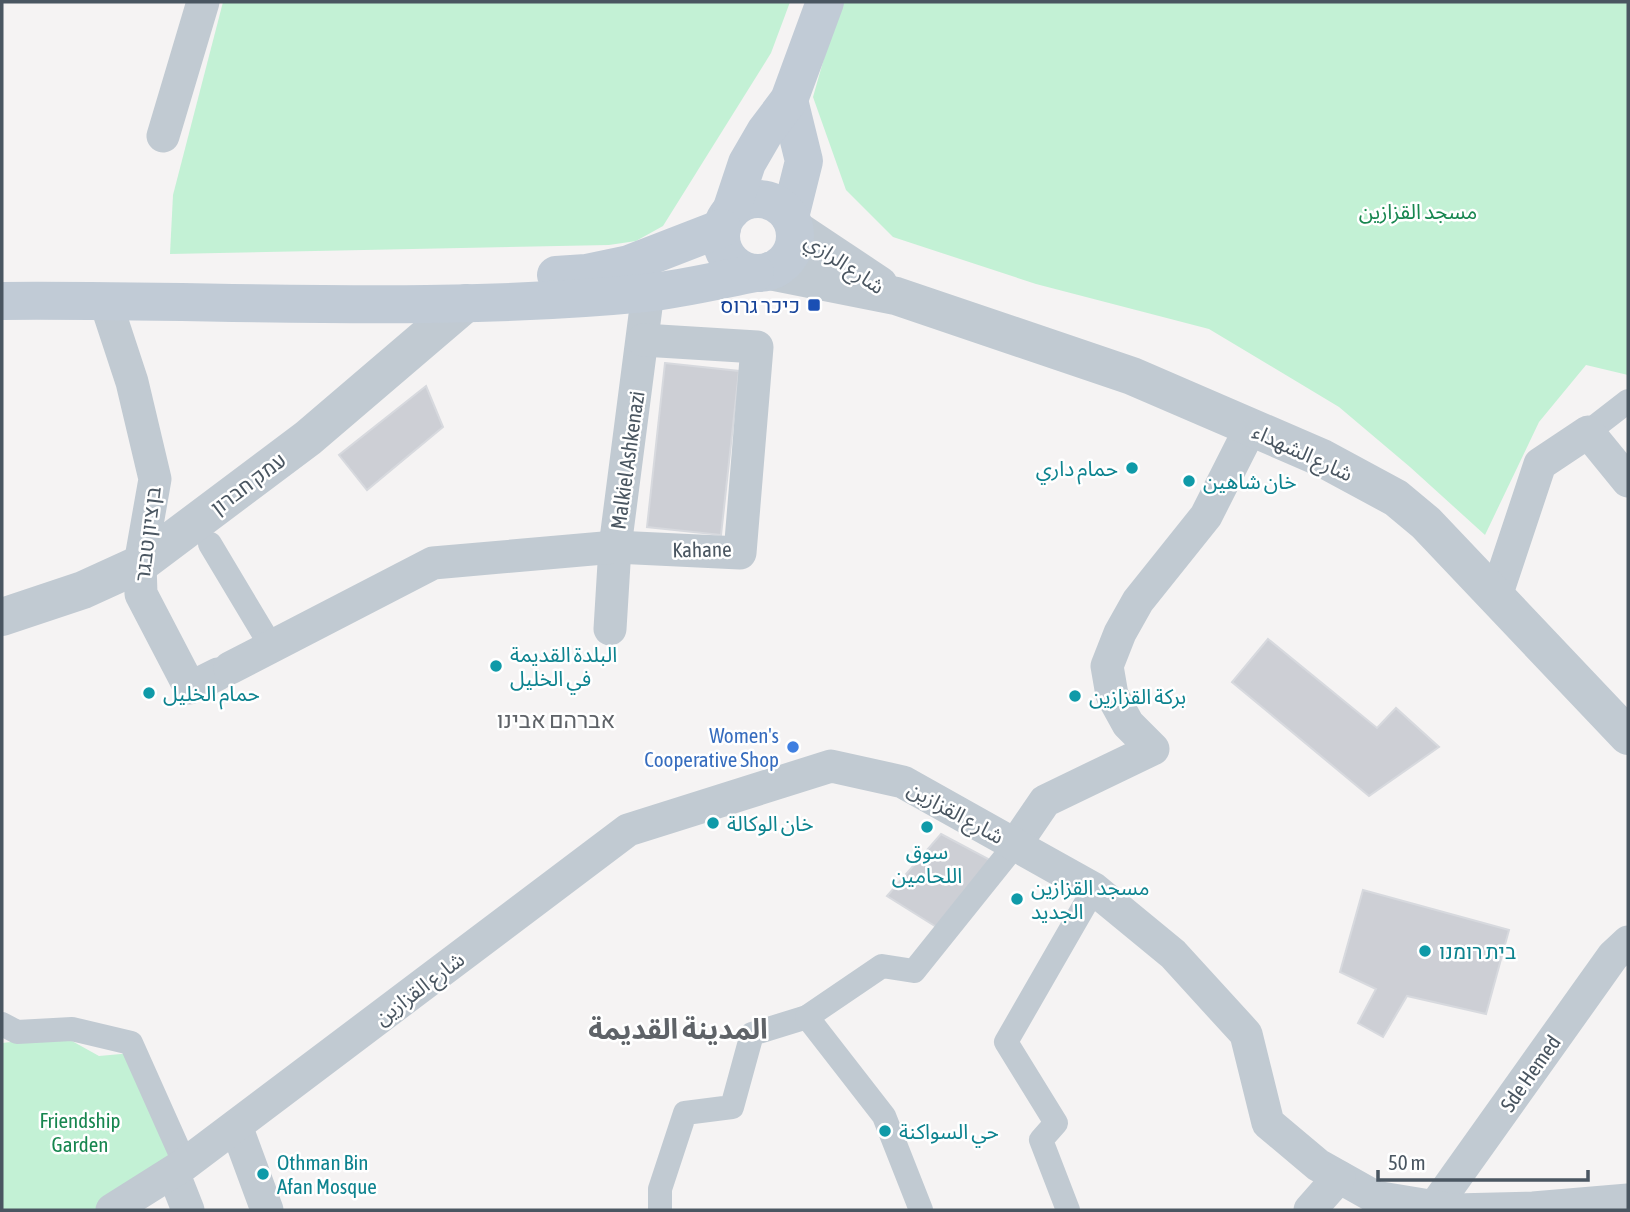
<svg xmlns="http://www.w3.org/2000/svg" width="1630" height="1212" font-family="'Asap Condensed','Noto Sans Arabic',Heebo,sans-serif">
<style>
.green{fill:#c3f1d5}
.building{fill:#cdcfd5;stroke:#d7d9de;stroke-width:2}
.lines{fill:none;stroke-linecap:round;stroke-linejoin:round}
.pedestrian{stroke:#c1cad2;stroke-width:24}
.minor{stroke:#c1cad2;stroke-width:33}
.tertiary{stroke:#c1cad2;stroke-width:38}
.secondary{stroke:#c1cbd6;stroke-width:38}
.transit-dot{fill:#1a4fb4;stroke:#fff;stroke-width:2.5}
.culture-dot{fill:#0f9aa8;stroke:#fff;stroke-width:2.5}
.shop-dot{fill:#3f7fe0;stroke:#fff;stroke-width:2.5}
.labels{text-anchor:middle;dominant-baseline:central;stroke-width:5;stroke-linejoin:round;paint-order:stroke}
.park-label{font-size:21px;fill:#17864f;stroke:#fff}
.street-label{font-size:21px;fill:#4a5661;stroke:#fff}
.transit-label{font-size:21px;fill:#164399;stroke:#fff;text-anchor:end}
.culture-label{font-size:21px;fill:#0d838f;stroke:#fff;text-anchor:start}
.shop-label{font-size:21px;fill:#366cbe;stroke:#fff;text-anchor:end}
.neighbourhood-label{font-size:23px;fill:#5f6368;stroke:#fff}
.district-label{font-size:28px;font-weight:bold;fill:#5f6368;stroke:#fff}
</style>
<rect width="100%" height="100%" fill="#f5f3f3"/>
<!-- green -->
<g class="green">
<path d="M223 2H790L771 53 663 226 636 241 609 245 170 254 173 195Z"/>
<path d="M840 2H1628V375L1586 365 1539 422 1485 535 1410 467 1339 407 1209 329 1036 284 893 237 846 190 813 97Z"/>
<path d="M63 1036 99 1056 132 1053 178 1165 101 1210H2V1043Z"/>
</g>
<!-- building -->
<g class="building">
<path d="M665 363 739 371 721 535 647 527Z"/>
<path d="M426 386 443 427 367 490 339 455Z"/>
<path d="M1268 639 1377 728 1396 708 1439 747 1369 796 1232 682Z"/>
<path d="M941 834 992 861 938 928 887 896Z"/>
<path d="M1363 890 1509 930 1486 1014 1407 996 1383 1037 1358 1023 1376 989 1340 972Z"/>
</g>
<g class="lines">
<!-- pedestrian -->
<g class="pedestrian">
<path d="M1588 432 1628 401"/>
<path d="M210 544 271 646"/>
<path d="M2 1024 17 1032 72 1029 131 1043 185 1164"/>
<path d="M660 1210V1189L685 1113 732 1107 752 1034 807 1017"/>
<path d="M921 1210 884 1116 807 1017 882 966 914 971 1015 845"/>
<path d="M1068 1210 1041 1140 1056 1123 1006 1042 1094 889"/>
</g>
<!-- minor -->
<g class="minor">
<path d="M163 136 203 2"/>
<path d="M105 300 132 382 155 479 140 564 141 594 190 688 218 674"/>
<path d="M1496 596 1540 464 1588 432 1628 481"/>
<path d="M610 629 615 547 648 292"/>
<path d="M230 668 433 563 615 547 740 553 757 347 643 340"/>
<path d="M1015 845 1045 801 1153 749 1128 724 1112 695 1107 666 1120 633 1138 601 1206 516 1251 427"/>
<path d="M236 1126 267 1210"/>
<path d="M173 1172 188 1210"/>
<path d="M1435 1206 1613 956 1628 942"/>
<path d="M112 1210 185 1164 628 830 831 766 903 782 1094 889 1173 954 1246 1034 1268 1123 1318 1165 1375 1197 1454 1210 1533 1208 1628 1200"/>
<path d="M1310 1210 1339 1177"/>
</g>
<!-- tertiary -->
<g class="tertiary">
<path d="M795 229 879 285"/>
<path d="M770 271 896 296 1132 376 1322 458 1396 498 1426 523 1628 736"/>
<path d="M2 617 83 590 140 564 308 438 466 303"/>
</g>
<!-- secondary -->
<g class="secondary">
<path d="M789 100 804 161 790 217"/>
<circle cx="758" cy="236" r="37"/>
<path d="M731 211 747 163 765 132 789 100 825 2"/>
<path d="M556 275 586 273 629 264 722 228"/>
<path d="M2 301C216 299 431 314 645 293 682 289 719 280 755 273"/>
</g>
</g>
<!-- markers -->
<rect class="transit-dot" x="807" y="298" width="14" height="14" rx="3.5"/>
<g class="culture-dot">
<circle cx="1132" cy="468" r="7"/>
<circle cx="1189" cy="481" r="7"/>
<circle cx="496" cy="666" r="7"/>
<circle cx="149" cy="693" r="7"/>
<circle cx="1075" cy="696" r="7"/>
<circle cx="713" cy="823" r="7"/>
<circle cx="927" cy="827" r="7"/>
<circle cx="1017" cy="899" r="7"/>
<circle cx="1425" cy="951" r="7"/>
<circle cx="885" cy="1131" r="7"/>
<circle cx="263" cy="1174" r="7"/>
</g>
<circle class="shop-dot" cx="793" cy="747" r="7"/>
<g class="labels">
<!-- park labels -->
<g class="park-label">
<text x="1418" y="211">مسجد القزازين</text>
<text x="80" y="1120">Friendship<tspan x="80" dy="24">Garden</tspan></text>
</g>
<!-- street labels -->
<g class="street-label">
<text transform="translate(845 263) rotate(34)">شارع الرازي</text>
<text transform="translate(1303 452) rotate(25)">شارع الشهداء</text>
<text transform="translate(627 460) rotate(-82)">Malkiel Ashkenazi</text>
<text transform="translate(248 483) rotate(-37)">עמק חברון</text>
<text transform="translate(147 534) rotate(-83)">בן ציון טבגר</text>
<text transform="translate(702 549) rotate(-1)">Kahane</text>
<text transform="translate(956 812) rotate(29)">شارع القزازين</text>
<text transform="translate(419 988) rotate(-37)">شارع القزازين</text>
<text transform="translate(1530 1073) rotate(-55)">Sde Hemed</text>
</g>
<!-- transit labels -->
<g class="transit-label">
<text x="800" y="305">כיכר גרוס</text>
</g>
<!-- culture labels -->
<g class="culture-label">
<text x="1118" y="468" text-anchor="end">حمام داري</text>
<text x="1203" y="481">خان شاهين</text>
<text x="510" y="654">البلدة القديمة<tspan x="510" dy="24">في الخليل</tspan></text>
<text x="163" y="693">حمام الخليل</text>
<text x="1089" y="696">بركة القزازين</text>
<text x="727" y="823">خان الوكالة</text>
<text x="927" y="851" text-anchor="middle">سوق<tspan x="927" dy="24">اللحامين</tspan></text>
<text x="1031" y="887">مسجد القزازين<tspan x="1031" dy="24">الجديد</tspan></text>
<text x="1439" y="951">בית רומנו</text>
<text x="899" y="1131">حي السواكنة</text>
<text x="277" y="1162">Othman Bin<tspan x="277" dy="24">Afan Mosque</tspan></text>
</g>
<!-- shop labels -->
<g class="shop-label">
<text x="779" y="735">Women's<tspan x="779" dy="24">Cooperative Shop</tspan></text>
</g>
<!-- neighbourhood labels -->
<g class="neighbourhood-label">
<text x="556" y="720">אברהם אבינו</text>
</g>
<!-- district labels -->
<g class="district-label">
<text x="678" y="1029">المدينة القديمة</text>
</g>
</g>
<!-- border -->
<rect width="1630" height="1212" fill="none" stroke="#4a5661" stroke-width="7"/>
<!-- scale -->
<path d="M1378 1170v10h210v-10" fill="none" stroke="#4a5661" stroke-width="3.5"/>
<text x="1388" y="1170" font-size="21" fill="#4a5661" stroke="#ffffff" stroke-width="5" paint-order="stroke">50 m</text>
</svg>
